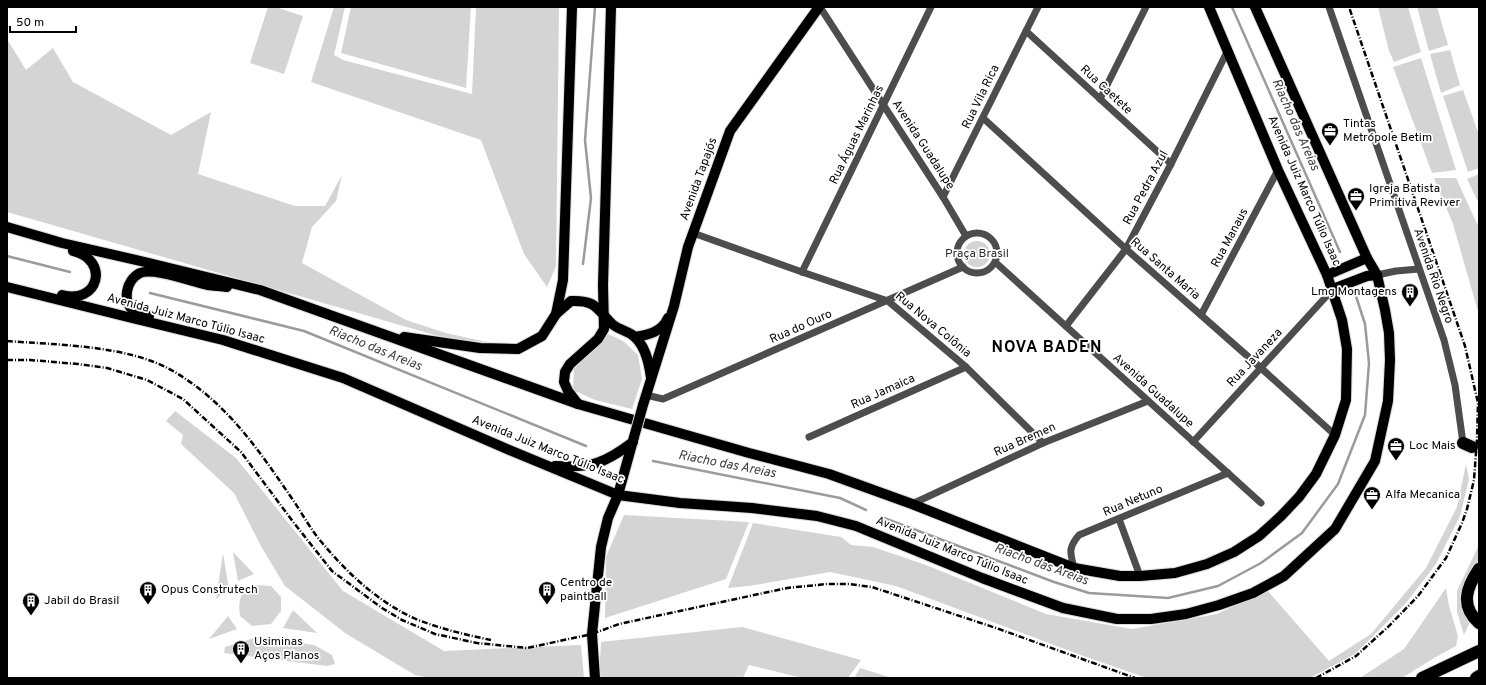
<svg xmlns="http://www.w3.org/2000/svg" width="1486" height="685" font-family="Overpass,sans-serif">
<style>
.green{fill:#d4d4d4}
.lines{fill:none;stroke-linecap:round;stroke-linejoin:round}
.stream{stroke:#9b9b9b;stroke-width:2.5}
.major-casing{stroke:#dbdbdb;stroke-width:12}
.highway-casing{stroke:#dbdbdb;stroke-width:14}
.minor{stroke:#4d4d4d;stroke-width:7}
.major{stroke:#000;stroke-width:10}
.highway{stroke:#000;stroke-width:12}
.rail{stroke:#000;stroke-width:2.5;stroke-dasharray:6 2 1 2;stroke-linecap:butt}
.major-bridge-casing{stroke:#dbdbdb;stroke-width:12;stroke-linecap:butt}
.major-bridge{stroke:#000;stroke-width:10}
.labels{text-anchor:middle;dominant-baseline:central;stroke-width:3.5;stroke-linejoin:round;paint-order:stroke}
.street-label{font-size:12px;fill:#000;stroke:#fff}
.poi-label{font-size:12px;fill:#000;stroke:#fff;text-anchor:start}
.park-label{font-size:12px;fill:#2b2b2b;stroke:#fff}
.water-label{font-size:13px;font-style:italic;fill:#3c3c3c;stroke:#fff}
.district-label{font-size:16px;font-weight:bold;letter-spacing:1px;fill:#000;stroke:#fff}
</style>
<rect width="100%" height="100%" fill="#fff"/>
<!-- green -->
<g class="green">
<path d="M268 7H275L303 16 284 74 250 63Z"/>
<path d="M334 7H345L334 55 343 60 472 94 476 7H559L556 266 547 287 524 254 481 140 311 82Z"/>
<path d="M351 7H471L466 88 341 53Z"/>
<path d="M1378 7H1408L1421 52 1394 62 1389 51Z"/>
<path d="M1417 7H1437L1448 45 1429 51Z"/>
<path d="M7 39 26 70 53 48 73 82 171 135 211 112 198 174 295 206H325L342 175 336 201 312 227 302 263 406 320 446 333 491 343 445 338 7 212Z"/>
<path d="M1450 50 1460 85 1441 93 1430 54Z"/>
<path d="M1421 58 1456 170 1432 173 1393 67Z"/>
<path d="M1463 90 1479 135V168L1468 172 1443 96Z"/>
<path d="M1479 174V204L1467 179Z"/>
<path d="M1434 178H1456L1479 228V315L1453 224Z"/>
<circle cx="977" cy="254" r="13"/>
<path d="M608 334 623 341 638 355 642 379 632 409 595 400 573 390 574 368 597 347Z"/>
<path d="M175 411 236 458 343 591 444 651 581 645 584 678H429L415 675 345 633 285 586 262 548 234 493 181 444 183 435 166 421Z"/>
<path d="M1466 464 1469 479 1460 516 1436 564 1406 603 1355 654 1310 678H1147L1086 657 896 586 830 572 749 586 728 588 753 523 841 537 851 545 873 547 926 565 1046 614 1132 629 1217 614 1267 590 1329 661 1371 634 1426 568 1457 507Z"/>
<path d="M624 515 749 522 726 579 605 618 606 557Z"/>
<path d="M1479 543V559L1469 572 1460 595 1469 624 1464 635 1457 612V591L1477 549Z"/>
<path d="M233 552 254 574 238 581Z"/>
<path d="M223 553 229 589 216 599Z"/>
<path d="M254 585 271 586 281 597V611L271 624 252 626 240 616C238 601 239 593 254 585Z"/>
<path d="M1446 588 1449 606 1458 636 1456 646 1434 658 1402 678H1360L1404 649Z"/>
<path d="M293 610 317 633 283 628Z"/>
<path d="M228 616 237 629 209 639Z"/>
<path d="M742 627 861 660 848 678H802L749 665 743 678H599L601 642Z"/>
<path d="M258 637 314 645 332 655 335 664 327 666 224 653 225 647Z"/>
<path d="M860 668 892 678H854Z"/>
</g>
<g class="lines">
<!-- stream -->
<g class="stream">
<path d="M1232 7 1340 252"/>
<path d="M7 256 70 272"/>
<path d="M583 264 591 198 585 140 595 7"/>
<path d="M150 293 304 331 586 446"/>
<path d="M653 461 840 498 866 510"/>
<path d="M884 518 1054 582 1089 593 1168 598 1218 586 1261 563 1302 533 1338 484 1365 415 1369 363 1365 324 1354 290"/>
</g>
<!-- major casing -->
<g class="major-casing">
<g id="major">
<path d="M7 227 62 243 149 263 260 290 578 404 749 453 829 474 912 504 1074 568 1120 576H1140L1175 573 1207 564 1234 552 1259 536 1281 516 1299 497 1316 474 1335 435 1346 400 1347 349 1342 320 1327 275 1278 170 1209 7"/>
<path d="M1327 275 1367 258"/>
<path d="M7 287 132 318 223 340 343 378 507 449 618 495 680 503 752 508 817 516 856 526 982 578 1063 608 1117 619H1151L1186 614 1219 605 1253 593 1284 576 1335 529 1375 461 1388 401 1390 360 1389 333 1385 310 1377 275 1367 258 1255 7"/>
<path d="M1333 289 1367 276 1377 275"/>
<path d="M62 295C99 305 110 260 73 251"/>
<path d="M556 314 563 280 572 7"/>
<path d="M149 316C145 315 138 314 135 312 121 302 126 280 140 273 154 267 192 282 208 285 214 286 221 286 227 287"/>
<path d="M404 337 480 348 518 349 542 336 556 314 571 301C596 300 596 308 612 324 618 329 624 330 631 334 645 343 649 362 651 378"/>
<path d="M635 337C648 335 662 332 668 318"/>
<path d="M578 404 568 391 564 382 565 372 570 364 598 339 604 329 603 285 611 7"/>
<path d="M643 405 674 306 688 247 730 131 819 7"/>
<path d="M555 466C591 468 604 464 633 442"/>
<path d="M595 678 592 634 601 547 608 518 618 495 634 437"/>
</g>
</g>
<!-- highway casing -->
<g class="highway-casing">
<g id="highway">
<path d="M1463 443 1472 447"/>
<path d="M1479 569C1466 588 1460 606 1479 623"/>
<path d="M1422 678 1479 651"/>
<path d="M1476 678 1479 676"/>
</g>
</g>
<!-- minor -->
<g class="minor">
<path d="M820 7 943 197 966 236"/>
<path d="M1329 7 1444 340 1455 385 1463 443"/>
<path d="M1026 31 1171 164"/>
<path d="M1100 99 1146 7"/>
<path d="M983 118 1126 249 1261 368 1335 435"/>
<path d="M943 197 1038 7"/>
<circle cx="977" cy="253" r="20"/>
<path d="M693 233 802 272 888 301 966 367 1043 443"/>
<path d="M995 262 1261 503"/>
<path d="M802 272 931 7"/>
<path d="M1377 275 1396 271 1419 269"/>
<path d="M1201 315 1278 170"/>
<path d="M1066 326 1126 249 1171 164 1228 50"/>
<path d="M646 395 663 399 963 267"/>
<path d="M809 437 966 367"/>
<path d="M1193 442 1333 289"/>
<path d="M912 504 1043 443 1148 401"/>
<path d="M1119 519 1140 576"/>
<path d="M1074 568C1070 552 1068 548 1079 535L1228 473"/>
</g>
<!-- major -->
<use href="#major" class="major"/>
<!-- highway -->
<use href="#highway" class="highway"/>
<!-- rail -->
<g class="rail">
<path d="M7 341C58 345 128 345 173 371 228 403 260 452 295 503 304 517 313 533 324 545 350 576 381 604 418 620 442 629 466 635 491 640"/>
<path d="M7 360H30L78 364 107 368 147 380 183 399 241 452 294 523 332 571 382 608 402 620 435 634 477 643 527 648 592 634 619 624 787 588 827 584H849L872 587 996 628 1135 678"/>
<path d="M1316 678 1356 656 1389 626 1418 596 1446 558 1462 523 1467 509 1474 480 1477 439 1478 403 1465 346 1349 7"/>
</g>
<!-- major-bridge casing -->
<g class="major-bridge-casing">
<path id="major-bridge" d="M634 437 643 405"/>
</g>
<!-- major-bridge -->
<use href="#major-bridge" class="major-bridge"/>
</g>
<!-- icons -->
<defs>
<g id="office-pin" transform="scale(0.9)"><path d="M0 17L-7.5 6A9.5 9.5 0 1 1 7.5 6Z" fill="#000" stroke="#fff"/><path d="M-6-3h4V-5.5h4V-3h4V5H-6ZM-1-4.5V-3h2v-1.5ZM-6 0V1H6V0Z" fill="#fff"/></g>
<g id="building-pin" transform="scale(0.9)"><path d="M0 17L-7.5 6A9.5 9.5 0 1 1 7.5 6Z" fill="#000" stroke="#fff"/><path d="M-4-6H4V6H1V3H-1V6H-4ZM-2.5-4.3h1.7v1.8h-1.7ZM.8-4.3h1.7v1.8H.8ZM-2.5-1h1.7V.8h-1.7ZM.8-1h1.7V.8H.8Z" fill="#fff"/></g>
</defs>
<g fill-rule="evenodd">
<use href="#office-pin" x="1330" y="131"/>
<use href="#office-pin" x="1356" y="196"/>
<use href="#building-pin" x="1410" y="292"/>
<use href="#office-pin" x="1396" y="446"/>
<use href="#office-pin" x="1372" y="495"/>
<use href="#building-pin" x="148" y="590"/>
<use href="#building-pin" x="547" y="590"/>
<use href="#building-pin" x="31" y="601"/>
<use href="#building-pin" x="241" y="649"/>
</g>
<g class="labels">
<!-- street labels -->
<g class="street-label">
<text transform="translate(1106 90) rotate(43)">Rua Caetete</text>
<text transform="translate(981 97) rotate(-64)">Rua Vila Rica</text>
<text transform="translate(857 135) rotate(-64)">Rua Águas Marinhas</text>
<text transform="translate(923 145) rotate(57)">Avenida Guadalupe</text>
<text transform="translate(699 179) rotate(-70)">Avenida Tapajós</text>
<text transform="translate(1146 188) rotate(-62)">Rua Pedra Azul</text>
<text transform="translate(1304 191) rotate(66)">Avenida Juiz Marco Túlio Isaac</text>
<text transform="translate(1230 238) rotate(-62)">Rua Manaus</text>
<text transform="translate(1165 269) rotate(41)">Rua Santa Maria</text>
<text transform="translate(1433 276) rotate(71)">Avenida Rio Negro</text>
<text transform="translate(186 319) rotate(15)">Avenida Juiz Marco Túlio Isaac</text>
<text transform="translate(933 325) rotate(40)">Rua Nova Colônia</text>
<text transform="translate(801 327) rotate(-24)">Rua do Ouro</text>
<text transform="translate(1255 358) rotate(-47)">Rua Javaneza</text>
<text transform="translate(1153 391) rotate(42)">Avenida Guadalupe</text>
<text transform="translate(883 392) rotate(-24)">Rua Jamaica</text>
<text transform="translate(1025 440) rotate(-24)">Rua Bremen</text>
<text transform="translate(548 450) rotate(22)">Avenida Juiz Marco Túlio Isaac</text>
<text transform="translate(1133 501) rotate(-23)">Rua Netuno</text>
<text transform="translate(952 551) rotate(22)">Avenida Juiz Marco Túlio Isaac</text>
</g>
<!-- poi labels -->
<g class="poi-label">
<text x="1343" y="124">Tintas<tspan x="1343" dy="14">Metrópole Betim</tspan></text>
<text x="1369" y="189">Igreja Batista<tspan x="1369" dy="14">Primitiva Reviver</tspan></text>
<text x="1397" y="292" text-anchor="end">Lmg Montagens</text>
<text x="1409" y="446">Loc Mais</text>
<text x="1385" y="495">Alfa Mecanica</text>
<text x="560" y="583">Centro de<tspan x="560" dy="14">paintball</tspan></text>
<text x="161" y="590">Opus Construtech</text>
<text x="44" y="601">Jabil do Brasil</text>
<text x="254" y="642">Usiminas<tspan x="254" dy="14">Aços Planos</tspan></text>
</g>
<!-- park labels -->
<g class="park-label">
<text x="977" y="254">Praça Brasil</text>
</g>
<!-- water labels -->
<g class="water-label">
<text transform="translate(1295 125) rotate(66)">Riacho das Areias</text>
<text transform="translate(375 349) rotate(22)">Riacho das Areias</text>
<text transform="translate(727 465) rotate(11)">Riacho das Areias</text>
<text transform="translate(1041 565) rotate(20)">Riacho das Areias</text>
</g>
<!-- district labels -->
<g class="district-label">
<text x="1047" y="348">NOVA BADEN</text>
</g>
</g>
<!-- border -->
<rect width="1486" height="685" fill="none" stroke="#000000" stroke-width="16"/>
<!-- scale -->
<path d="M10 26v6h66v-6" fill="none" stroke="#000000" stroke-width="2"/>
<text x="16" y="26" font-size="12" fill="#000000" stroke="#ffffff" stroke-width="3" paint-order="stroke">50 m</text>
</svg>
